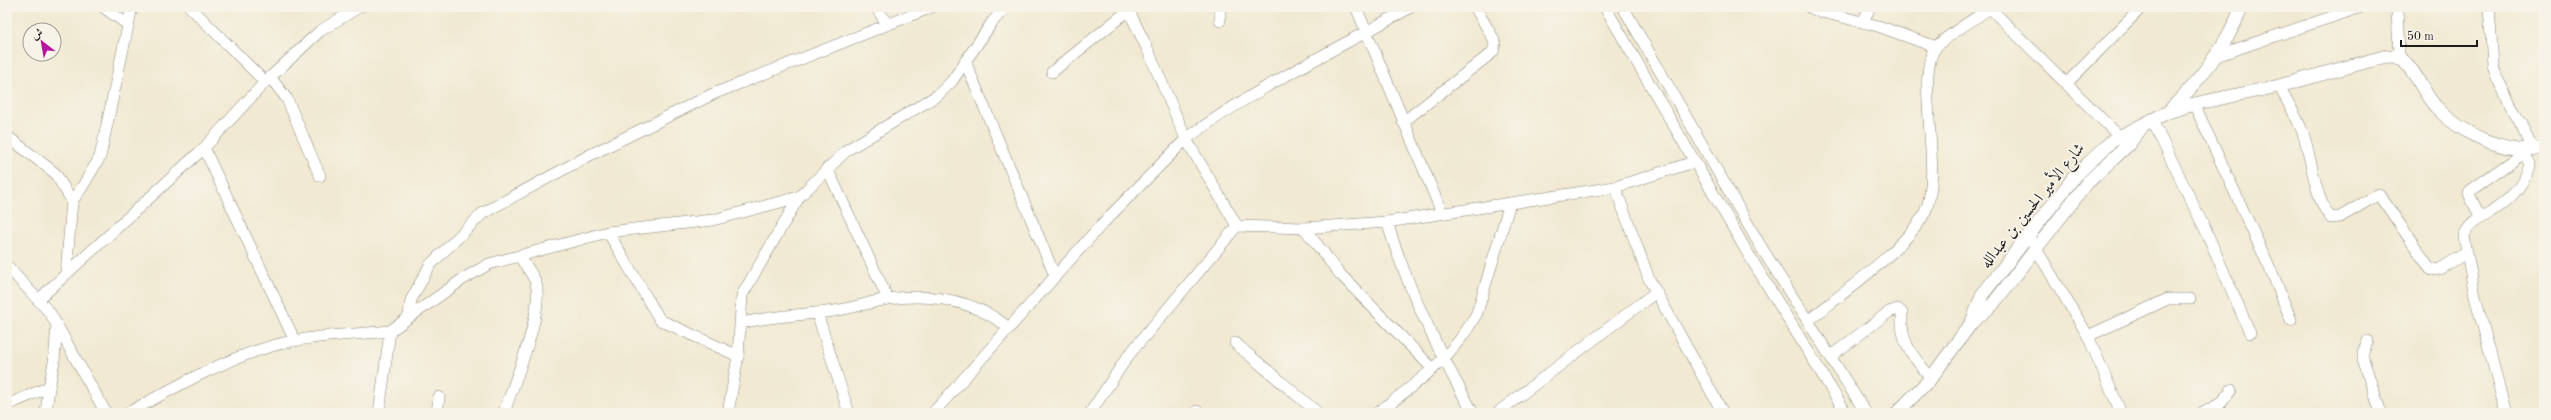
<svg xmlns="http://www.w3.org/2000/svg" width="2551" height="420" font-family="'Old Standard TT',Amiri,serif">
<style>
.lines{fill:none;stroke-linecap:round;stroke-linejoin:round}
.minor-casing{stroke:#868277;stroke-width:12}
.tertiary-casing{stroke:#868277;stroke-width:14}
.minor{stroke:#fff;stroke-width:11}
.tertiary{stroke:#fff;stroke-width:13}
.labels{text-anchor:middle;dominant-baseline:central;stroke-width:4;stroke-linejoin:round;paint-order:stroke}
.street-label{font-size:16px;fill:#1c1c1c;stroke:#f7f3e8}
</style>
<rect width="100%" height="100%" fill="#f7f3e8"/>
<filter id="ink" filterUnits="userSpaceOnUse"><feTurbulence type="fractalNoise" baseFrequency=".025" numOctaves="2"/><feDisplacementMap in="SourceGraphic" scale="8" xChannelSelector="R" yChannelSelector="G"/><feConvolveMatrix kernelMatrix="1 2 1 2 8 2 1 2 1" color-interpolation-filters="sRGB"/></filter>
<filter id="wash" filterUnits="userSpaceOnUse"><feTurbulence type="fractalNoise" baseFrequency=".012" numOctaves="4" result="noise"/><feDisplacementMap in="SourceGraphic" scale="16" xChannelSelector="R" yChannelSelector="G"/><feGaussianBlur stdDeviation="0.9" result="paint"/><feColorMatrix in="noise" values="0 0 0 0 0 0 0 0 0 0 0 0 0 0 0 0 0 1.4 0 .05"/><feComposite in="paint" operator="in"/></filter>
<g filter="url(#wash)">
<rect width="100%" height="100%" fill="#f1e9d2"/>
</g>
<g filter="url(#ink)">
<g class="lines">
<!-- minor casing -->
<g class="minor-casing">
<g id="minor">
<path d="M103 7 127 24"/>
<path d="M190 7 265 82"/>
<path d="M876 7 887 24"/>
<path d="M1220 7V21"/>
<path d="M1356 7 1442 213"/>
<path d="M1605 7 1750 257 1846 413"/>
<path d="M1623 7 1761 247 1866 413"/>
<path d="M1809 7 1818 11 1878 26 1936 47"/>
<path d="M1989 7 2125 142"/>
<path d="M2397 7 2399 57"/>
<path d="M1863 22 1870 7"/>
<path d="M2216 56 2361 7"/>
<path d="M965 61 1055 276"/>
<path d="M1052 72 1129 10"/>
<path d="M270 77 287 99 320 176"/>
<path d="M2066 84 2142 7"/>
<path d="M2279 86C2287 101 2297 117 2303 133 2311 155 2315 201 2331 218L2340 217 2379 194 2431 270 2440 269 2466 253"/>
<path d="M2194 104 2273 275 2291 320"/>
<path d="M1403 122 1493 52 1495 43 1493 38 1475 7"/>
<path d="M2153 122 2207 233 2250 333"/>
<path d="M7 136 55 173 72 201 66 274"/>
<path d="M204 148 295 341"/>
<path d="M827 168 888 299"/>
<path d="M1615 187 1649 279 1723 413"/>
<path d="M72 201 81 189 100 157 132 7"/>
<path d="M2480 217 2469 194 2471 190 2524 153 2534 150 2497 78 2493 65 2489 7"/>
<path d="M1237 226 1186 139C1256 87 1336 50 1411 7"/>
<path d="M1237 226 1304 228 1387 222"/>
<path d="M1304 228 1340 274 1433 369"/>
<path d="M608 232 660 320 738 356"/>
<path d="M2032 242 2088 336 2121 413"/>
<path d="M7 266 50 313 106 413"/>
<path d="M39 299 204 148 265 82 320 31 359 7"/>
<path d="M817 313 849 413"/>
<path d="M409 315 411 300 430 265 483 213 588 156 713 94 932 7"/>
<path d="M1808 321C1840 295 1909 246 1925 212 1944 171 1914 75 1936 47 1943 38 1979 16 1990 8"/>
<path d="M741 323C772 316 803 315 834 311 853 308 870 302 888 299 932 293 974 300 1009 328"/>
<path d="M390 331 463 279 489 264 608 232 713 220 799 197 847 150 938 95 952 81 993 21 1006 7"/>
<path d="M2088 336 2168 299H2190"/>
<path d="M2368 341 2363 352V359L2381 413"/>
<path d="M1235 343 1318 413"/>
<path d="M1831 356 1889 312 1898 309 1902 313C1900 344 1913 356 1931 378"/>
<path d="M7 405 49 387 54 362 57 325"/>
<path d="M1197 411 1199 413"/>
<path d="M46 413 49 387"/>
<path d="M128 413C175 387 220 361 272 346 309 335 351 335 390 331L379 413"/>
<path d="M437 413 439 397"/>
<path d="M504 413C514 381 544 314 536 283 533 274 524 264 520 257"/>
<path d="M728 413 738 356 742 295 799 197"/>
<path d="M933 413 1102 224 1186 139 1147 48 1127 7"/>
<path d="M1090 413 1128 356 1237 226"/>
<path d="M1377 413C1417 383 1453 358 1477 313L1510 203"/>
<path d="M1473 413C1439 352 1408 290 1387 222L1615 187 1694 162"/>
<path d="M1497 413 1656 292"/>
<path d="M2203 413 2221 403 2231 390"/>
<path d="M2506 413 2475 296 2464 236C2470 221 2485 216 2497 208 2513 197 2525 182 2530 164L2524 153"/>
</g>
</g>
<!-- tertiary casing -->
<g class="tertiary-casing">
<g id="tertiary">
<path d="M2169 111C2200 80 2225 48 2242 7"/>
<path d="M1972 322 1982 295 2075 176 2113 140 2168 112 2194 104 2279 86 2387 56C2391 56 2396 56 2399 58 2413 64 2424 95 2436 107 2461 134 2507 155 2544 148"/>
<path d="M1897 413 1931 378 1972 322 1993 304 2087 183 2128 145 2142 127"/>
</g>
</g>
<!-- minor -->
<use href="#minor" class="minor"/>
<!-- tertiary -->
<use href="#tertiary" class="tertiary"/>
</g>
</g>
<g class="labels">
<!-- street labels -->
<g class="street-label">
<text transform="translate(2033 206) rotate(-51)">شارع الأمير الحسين بن عبدالله</text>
</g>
</g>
<!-- margin -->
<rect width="2551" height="420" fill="none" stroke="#f7f3e8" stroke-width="24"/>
<!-- north arrow -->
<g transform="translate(42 42) rotate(329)"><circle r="19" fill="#f7f3e8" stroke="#9f9d96"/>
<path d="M0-3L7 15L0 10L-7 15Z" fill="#b5179e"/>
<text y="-6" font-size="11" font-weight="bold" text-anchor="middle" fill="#1c1c1c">ش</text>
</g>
<!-- scale -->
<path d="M2401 40v6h76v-6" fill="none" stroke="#1c1c1c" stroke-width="2"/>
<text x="2407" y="40" font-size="12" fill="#1c1c1c" stroke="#f7f3e8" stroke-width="3" paint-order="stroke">50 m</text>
</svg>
